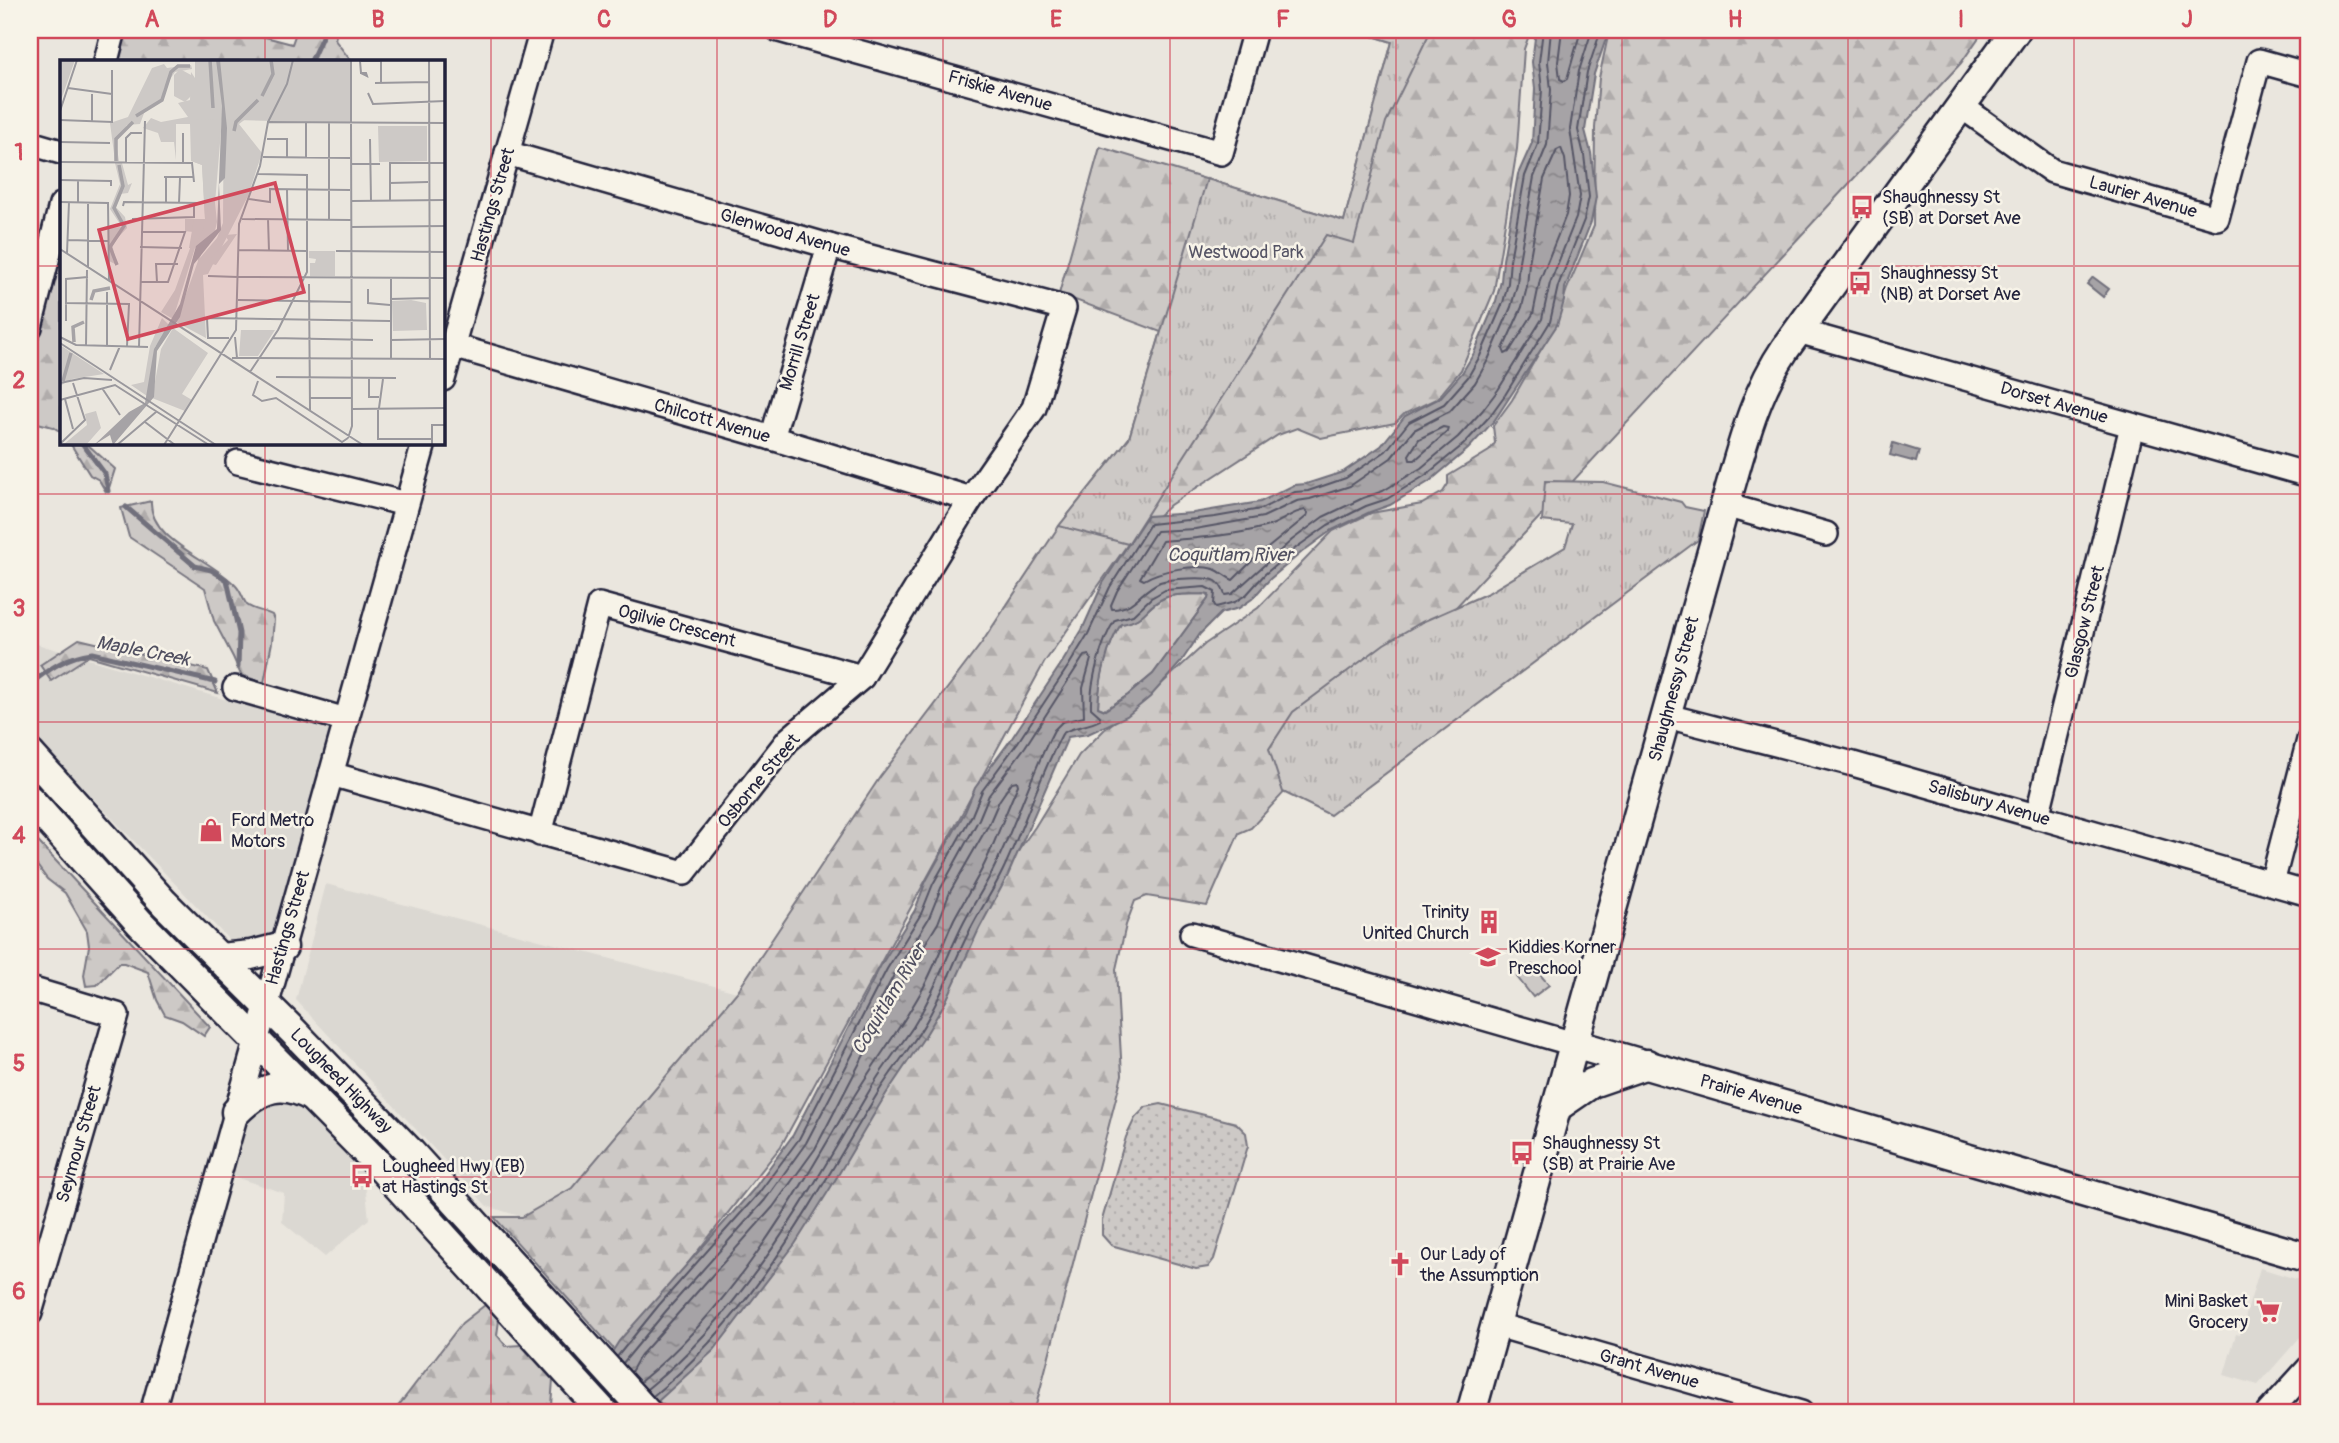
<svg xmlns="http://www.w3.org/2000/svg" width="2339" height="1443" font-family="Pangolin,sans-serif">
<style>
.built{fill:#dbd8d2}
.grass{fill:url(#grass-dots);stroke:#787680;stroke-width:2}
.forest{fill:url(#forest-firs);stroke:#787680;stroke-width:2}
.park{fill:url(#park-tufts);stroke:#787680;stroke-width:2}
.water{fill:url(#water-ripples);stroke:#716f7b;stroke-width:2;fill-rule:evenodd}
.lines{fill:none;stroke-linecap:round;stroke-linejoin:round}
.shore{stroke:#575666;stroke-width:2}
.stream{stroke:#716f7b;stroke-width:5}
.minor-casing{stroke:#22223b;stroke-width:28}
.major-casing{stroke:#22223b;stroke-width:33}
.minor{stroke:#f7f3e8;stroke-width:23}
.major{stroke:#f7f3e8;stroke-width:28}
.grid{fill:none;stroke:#d1495b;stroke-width:2;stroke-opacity:0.55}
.labels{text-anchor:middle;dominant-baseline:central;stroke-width:5;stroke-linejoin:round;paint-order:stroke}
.street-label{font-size:18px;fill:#22223b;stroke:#f7f3e8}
.poi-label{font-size:18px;fill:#22223b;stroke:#f7f3e8;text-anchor:start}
.park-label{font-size:18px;fill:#555465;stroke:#f7f3e8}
.water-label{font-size:19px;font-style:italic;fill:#504f60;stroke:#f7f3e8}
.inset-river{fill:none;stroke:#a6a3a6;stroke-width:3.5}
.inset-road{fill:none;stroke:#9a989d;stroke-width:2}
.view{fill:#d1495b;fill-opacity:0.15;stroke:#d1495b;stroke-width:3.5}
.inset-edge{fill:none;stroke:#22223b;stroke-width:3.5}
.neatline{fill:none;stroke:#d1495b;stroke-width:2.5}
.grid-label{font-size:23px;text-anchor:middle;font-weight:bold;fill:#d1495b}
</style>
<defs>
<pattern id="grass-dots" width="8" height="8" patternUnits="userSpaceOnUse" patternTransform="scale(1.75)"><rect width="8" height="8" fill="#cdc9c6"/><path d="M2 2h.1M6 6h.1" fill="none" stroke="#b0acab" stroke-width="1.8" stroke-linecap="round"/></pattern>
<pattern id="forest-firs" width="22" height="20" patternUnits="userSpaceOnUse" patternTransform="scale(1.75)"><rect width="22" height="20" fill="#cdc9c6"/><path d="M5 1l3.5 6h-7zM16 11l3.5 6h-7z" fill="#b0acab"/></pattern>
<pattern id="park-tufts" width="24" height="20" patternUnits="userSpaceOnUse" patternTransform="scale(1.75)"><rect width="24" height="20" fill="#cdc9c6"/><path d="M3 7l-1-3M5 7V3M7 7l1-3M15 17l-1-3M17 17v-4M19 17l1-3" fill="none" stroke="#b0acab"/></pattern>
<pattern id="water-ripples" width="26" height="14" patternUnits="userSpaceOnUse" patternTransform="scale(1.75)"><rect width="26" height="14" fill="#a6a3a6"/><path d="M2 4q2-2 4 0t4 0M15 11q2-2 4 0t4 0" fill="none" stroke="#878488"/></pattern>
</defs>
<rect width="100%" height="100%" fill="#eae6de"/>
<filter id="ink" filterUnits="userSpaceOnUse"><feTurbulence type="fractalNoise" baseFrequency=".0143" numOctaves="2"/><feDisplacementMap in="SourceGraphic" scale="14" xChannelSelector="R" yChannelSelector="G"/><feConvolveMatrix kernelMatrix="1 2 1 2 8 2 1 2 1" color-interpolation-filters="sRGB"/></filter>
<g filter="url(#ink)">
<!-- built -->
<g class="built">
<path d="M30 642 332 731 277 931 261 945 235 946 30 733Z"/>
<path d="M326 884 737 992 572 1188 522 1217 487 1206 296 1000Z"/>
<path d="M269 1098 299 1104 364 1174 369 1219 325 1257 282 1222 284 1193 232 1176 248 1118Z"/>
<path d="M2260 1268 2309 1283V1327L2258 1385 2224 1375 2236 1334 2240 1335Z"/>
</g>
<!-- grass -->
<g class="grass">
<path d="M30 769 74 819 68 825 30 784Z"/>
<path d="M1161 1104 1236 1123 1246 1133 1248 1146 1214 1259 1208 1267 1196 1269 1111 1245 1102 1235V1220L1126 1137 1135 1118 1146 1107Z"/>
<path d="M421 1188 450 1214 530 1299 521 1307 417 1191Z"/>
</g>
<!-- forest -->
<g class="forest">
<path d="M127 30H239L292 44 297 30H337L335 40 351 61H119Z"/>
<path d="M1354 30H1531L1524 49 1517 149 1494 291 1461 370 1438 398 1404 414 1395 423 1321 438 1297 428 1278 435 1170 505 1128 544 1044 663 781 1146 617 1353 494 1217H522L572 1188 737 992 880 777 981 644 1059 526 1129 438 1161 332 1059 294 1100 147 1344 221 1392 42Z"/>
<path d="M1621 30H1984L1961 63 1251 828 1239 833 1207 906 1147 896 1135 901 1126 925 1116 969 1122 1075 1034 1413H669L654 1396 978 908 1035 827 1079 755 1105 729 1157 688 1205 644 1258 608 1333 531 1371 513 1422 504 1443 492 1448 484V476L1489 451 1495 443 1493 426 1512 400 1555 325 1567 289 1594 226 1595 128 1599 78 1608 36Z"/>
<path d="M61 259V432L53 427 30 421V367Z"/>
<path d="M70 443H86L115 469 108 491 106 492 99 480 90 475Z"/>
<path d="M151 501C149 541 212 559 236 586 241 591 243 600 247 605 253 610 265 611 272 615L274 620 272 642 264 683 241 675 233 657 214 621 205 588 129 537 121 508Z"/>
<path d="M1204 594 1209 595 1208 599 1153 674 1128 695 1105 710 1098 707C1099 680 1106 647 1121 624 1147 620 1144 607 1164 598 1175 593 1192 595 1204 594Z"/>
<path d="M79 639 208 670 218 693 89 656 51 681 40 665Z"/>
<path d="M30 833 210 1027 204 1036 182 1021 165 1015 157 1000 148 972 124 963H119L97 985 86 986 84 975 89 946 87 931 65 893 47 879 36 864 30 862Z"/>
<path d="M485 1305 499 1320 497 1335 506 1346 521 1345 553 1380 551 1405 554 1413H393L462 1323Z"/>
</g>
<!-- park -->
<g class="park">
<path d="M1354 30H1431L1386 122 1354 243 1326 235 1128 544 1059 526 1129 438 1207 179 1344 221 1392 42Z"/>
<path d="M1545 481 1603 482 1681 502 1685 507 1704 511 1698 540 1330 815 1283 792 1269 749 1293 712 1384 644 1422 622 1488 593 1565 547 1572 524 1542 521Z"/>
<path d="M1532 965 1549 985 1533 997 1517 977Z"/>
</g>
<!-- water -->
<g class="water">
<path d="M1536 30H1609L1594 74 1585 130 1591 153 1596 197 1591 222 1565 288 1564 301 1557 325 1494 421 1468 449 1430 481 1390 505 1370 512 1332 530 1302 552 1270 579 1252 599 1239 608 1221 613 1200 634 1181 662 1150 697 1127 716 1088 734 1068 737 1008 875 979 929 946 1001 925 1036 886 1094 831 1187 795 1244 714 1350 645 1413H574L619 1341 753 1190 793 1135 881 965 915 910 926 881 965 812 975 788 1012 738 1063 661 1082 630 1103 583 1147 516 1193 513 1260 502 1294 485 1306 484 1343 472 1381 446 1405 416 1440 398 1462 373 1474 353 1496 301 1501 281 1503 260 1518 174 1532 143 1535 89 1532 62ZM1204 594 1209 595 1208 599 1153 674 1128 695 1105 710 1098 707C1099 682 1107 645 1121 624 1147 620 1144 607 1164 598 1175 593 1192 595 1204 594Z"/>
<path d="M2093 277 2109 289 2103 297 2087 284Z"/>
<path d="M1893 443 1919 451 1916 462 1890 455Z"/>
</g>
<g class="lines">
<!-- shore -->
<g class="shore">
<path d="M1551 30 1548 62 1551 90 1547 145 1534 177 1519 261 1517 285 1511 307 1488 360 1475 383 1450 411 1414 430 1391 458 1350 486 1310 499 1297 501 1263 517 1195 529 1156 531 1117 591 1111 605 1112 609C1137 608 1139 591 1160 582 1169 579 1207 576 1216 581 1221 584 1223 590 1225 595L1232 594 1292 540 1323 517 1363 498 1383 491 1421 468 1458 437 1482 411 1498 390 1542 319 1550 283 1576 218 1580 196 1570 129 1579 71 1592 30"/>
<path d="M1562 30 1558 62 1560 79 1564 81 1567 79 1581 30"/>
<path d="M1561 148 1565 159 1569 196 1566 215 1540 280 1533 314 1509 352 1505 354 1503 349 1522 307 1527 287 1529 263 1544 179 1557 150Z"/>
<path d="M1443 427 1448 428 1447 432 1415 460H1410L1409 455 1419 439Z"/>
<path d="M1305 510 1308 513 1307 516 1253 560 1233 580C1227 578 1222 572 1214 569 1196 564 1160 570 1144 580L1140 578 1162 541C1197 538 1231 536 1265 527 1280 524 1290 512 1305 510Z"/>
<path d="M617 1357 659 1305 758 1194 799 1139 887 969 921 914 933 884 972 815 982 791 1018 742 1069 665 1088 634 1110 587 1150 524 1215 517 1261 509 1295 492 1308 491 1346 478 1386 451 1409 422 1444 404 1468 377 1480 356 1503 303 1508 283 1510 260 1525 176 1538 144 1542 90 1539 62 1543 30"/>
<path d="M623 1363 666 1311 765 1200 806 1143 895 973 929 918 941 888 979 819 989 795 1025 747 1084 656 1089 655 1091 659 1083 688 1084 717 1062 722 1054 730C1031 774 1017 821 995 866 986 885 974 903 964 922 946 957 934 994 913 1027 899 1048 883 1067 871 1088 807 1196 745 1310 647 1389"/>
<path d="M631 1372 640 1356 674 1318 773 1207 815 1149 904 978 938 923 950 892 989 824 999 801 1012 782 1017 781 1018 785C1006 811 997 838 985 863 976 882 964 900 954 919 943 943 934 969 921 992 900 1030 872 1065 850 1103 792 1203 731 1308 640 1382"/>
<path d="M653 1396C753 1315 813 1200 879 1091 892 1070 908 1051 921 1030 942 997 954 960 972 926 982 907 994 889 1003 870 1024 826 1039 778 1062 734 1071 726 1088 727 1100 720V716L1091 708C1090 683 1101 641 1115 620L1133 615 1151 598 1165 590 1205 587 1215 592 1214 604 1216 607 1235 602 1247 594 1265 574 1297 547 1328 525 1366 506 1387 499 1426 475 1464 444 1489 417 1505 395 1550 322 1558 286 1584 220 1589 197 1584 155 1578 130 1587 72 1601 30"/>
</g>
<!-- stream -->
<g class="stream">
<path d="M311 61 325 30"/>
<path d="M82 443 105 474 108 491"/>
<path d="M126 507 195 566 211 570 227 580 239 633 238 667"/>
<path d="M30 684C49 669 67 656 92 653L215 682"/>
</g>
<!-- minor casing -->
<g class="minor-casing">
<g id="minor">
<path d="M779 30 1221 153 1255 30"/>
<path d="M106 61 114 30"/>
<path d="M1961 106 2052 171 2217 218 2259 61 2309 75"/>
<path d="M30 143 61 152"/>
<path d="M30 327 61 205"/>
<path d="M1798 331 2309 475"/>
<path d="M453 346 772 438 971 499"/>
<path d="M443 379 542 30"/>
<path d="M772 438 829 246"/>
<path d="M238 462 406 504"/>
<path d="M1725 505 1826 534"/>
<path d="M235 688 346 720"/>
<path d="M1667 716 1853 764 2309 894"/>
<path d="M331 774 684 873 788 740 862 677 971 499 1034 408 1064 308 829 246 507 153"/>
<path d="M2037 817 2132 426"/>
<path d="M540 834 599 605 862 677"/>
<path d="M2272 883 2309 740"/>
<path d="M1192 934 1574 1044"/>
<path d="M30 989 117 1015 30 1313"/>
<path d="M1497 1325 1801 1413"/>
<path d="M152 1413 424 443"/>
<path d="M2268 1413 2309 1368"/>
</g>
</g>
<!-- major casing -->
<g class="major-casing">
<g id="major">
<path d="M30 754 164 903 293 1031 411 1153 647 1413"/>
<path d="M30 800 140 923 376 1162 604 1413"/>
<path d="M220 958 251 955 283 947"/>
<path d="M1574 1044 2309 1258"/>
<path d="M1557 1107 1592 1083 1647 1064"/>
<path d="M236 1112C261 1087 282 1079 314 1098"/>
<path d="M1471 1413 1725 505C1741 451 1753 396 1785 349L2016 30"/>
</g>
</g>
<!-- minor -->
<use href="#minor" class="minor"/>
<!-- major -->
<use href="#major" class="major"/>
</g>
</g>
<!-- grid -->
<path class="grid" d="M265 30V61M491 30V1413M717 30V1413M943 30V1413M1170 30V1413M1396 30V1413M1622 30V1413M1848 30V1413M2074 30V1413M30 266H61M443 266H2309M265 443V1413M30 494H2309M30 722H2309M30 949H2309M30 1177H2309"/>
<!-- icons -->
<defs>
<g id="bus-bare" transform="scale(1.89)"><path d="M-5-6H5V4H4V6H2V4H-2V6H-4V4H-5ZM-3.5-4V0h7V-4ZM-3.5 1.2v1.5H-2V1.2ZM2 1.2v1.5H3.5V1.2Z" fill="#d1495b" stroke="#f7f3e8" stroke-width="2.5" paint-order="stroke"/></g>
<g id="shop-bare" transform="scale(1.89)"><path d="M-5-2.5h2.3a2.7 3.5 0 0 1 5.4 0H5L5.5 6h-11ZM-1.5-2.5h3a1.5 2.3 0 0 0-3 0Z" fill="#d1495b" stroke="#f7f3e8" stroke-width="2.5" paint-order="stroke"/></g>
<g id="building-bare" transform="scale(1.89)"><path d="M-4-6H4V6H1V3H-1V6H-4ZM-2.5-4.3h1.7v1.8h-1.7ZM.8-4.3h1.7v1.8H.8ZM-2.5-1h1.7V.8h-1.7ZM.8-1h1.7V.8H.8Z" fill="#d1495b" stroke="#f7f3e8" stroke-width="2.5" paint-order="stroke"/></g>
<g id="school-bare" transform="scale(1.89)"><path d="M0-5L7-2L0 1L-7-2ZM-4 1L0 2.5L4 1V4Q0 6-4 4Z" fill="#d1495b" stroke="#f7f3e8" stroke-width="2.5" paint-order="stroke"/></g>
<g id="church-bare" transform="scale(1.89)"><path d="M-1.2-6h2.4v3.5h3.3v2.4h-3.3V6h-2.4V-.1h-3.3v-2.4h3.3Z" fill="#d1495b" stroke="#f7f3e8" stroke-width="2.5" paint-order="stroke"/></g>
<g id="supermarket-bare" transform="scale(1.89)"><path d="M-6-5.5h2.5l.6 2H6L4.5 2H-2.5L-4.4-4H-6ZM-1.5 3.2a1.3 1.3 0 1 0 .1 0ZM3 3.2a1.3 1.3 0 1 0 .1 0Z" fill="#d1495b" stroke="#f7f3e8" stroke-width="2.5" paint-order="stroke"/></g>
</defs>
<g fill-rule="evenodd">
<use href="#bus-bare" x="1862" y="207"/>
<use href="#bus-bare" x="1860" y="283"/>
<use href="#shop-bare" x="211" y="830"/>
<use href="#building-bare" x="1489" y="922"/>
<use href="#school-bare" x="1488" y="957"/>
<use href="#bus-bare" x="1522" y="1153"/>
<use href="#bus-bare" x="362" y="1176"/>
<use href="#church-bare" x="1400" y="1264"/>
<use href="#supermarket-bare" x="2268" y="1311"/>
</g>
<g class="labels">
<!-- street labels -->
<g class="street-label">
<text transform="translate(1000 91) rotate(16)">Friskie Avenue</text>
<text transform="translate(2143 197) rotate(16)">Laurier Avenue</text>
<text transform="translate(493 205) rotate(-74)">Hastings Street</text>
<text transform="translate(785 233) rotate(16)">Glenwood Avenue</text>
<text transform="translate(800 342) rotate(-73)">Morrill Street</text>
<text transform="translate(2054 403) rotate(16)">Dorset Avenue</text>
<text transform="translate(712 421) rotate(16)">Chilcott Avenue</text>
<text transform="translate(2085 622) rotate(-76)">Glasgow Street</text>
<text transform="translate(677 626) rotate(15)">Ogilvie Crescent</text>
<text transform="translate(1674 689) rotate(-75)">Shaughnessy Street</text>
<text transform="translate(759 781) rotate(-50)">Osborne Street</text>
<text transform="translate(1989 803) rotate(16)">Salisbury Avenue</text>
<text transform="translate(288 928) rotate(-74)">Hastings Street</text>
<text transform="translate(341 1081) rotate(46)">Lougheed Highway</text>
<text transform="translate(1751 1095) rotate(16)">Prairie Avenue</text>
<text transform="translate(79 1144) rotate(-74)">Seymour Street</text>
<text transform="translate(1649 1369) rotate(16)">Grant Avenue</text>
</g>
<!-- poi labels -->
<g class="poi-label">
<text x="1882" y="197">Shaughnessy St<tspan x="1882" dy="21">(SB) at Dorset Ave</tspan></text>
<text x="1880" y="273">Shaughnessy St<tspan x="1880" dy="21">(NB) at Dorset Ave</tspan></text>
<text x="231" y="820">Ford Metro<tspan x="231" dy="21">Motors</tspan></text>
<text x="1469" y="912" text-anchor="end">Trinity<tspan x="1469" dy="21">United Church</tspan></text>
<text x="1508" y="947">Kiddies Korner<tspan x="1508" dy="21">Preschool</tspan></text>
<text x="1542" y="1143">Shaughnessy St<tspan x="1542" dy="21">(SB) at Prairie Ave</tspan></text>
<text x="382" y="1166">Lougheed Hwy (EB)<tspan x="382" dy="21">at Hastings St</tspan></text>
<text x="1420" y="1254">Our Lady of<tspan x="1420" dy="21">the Assumption</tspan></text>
<text x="2248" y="1301" text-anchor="end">Mini Basket<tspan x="2248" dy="21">Grocery</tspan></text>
</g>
<!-- park labels -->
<g class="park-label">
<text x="1246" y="252">Westwood Park</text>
</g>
<!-- water labels -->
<g class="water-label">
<text x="1230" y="555">Coquitlam River</text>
<text transform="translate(143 651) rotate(11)">Maple Creek</text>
<text transform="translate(889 999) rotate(-59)">Coquitlam River</text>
</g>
</g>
<!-- overview -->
<g transform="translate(60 60)">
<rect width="385" height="385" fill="#eae6de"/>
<path d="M104 4 107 8 131 5 132 9 115 12 104 28 102 41 86 48 80 64 67 65 56 82 59 101H55L50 63 68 57 92 8ZM131 12 162 59 155 143 157 162 155 171 135 188 113 259 101 252 115 230 133 180V172L125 171V159H145L142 105 131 101 130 64H116V100L114 82H101L98 73 83 68 91 58 101 62 128 57 118 43 130 40ZM164 12 206 60H191V55L179 64 202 93 188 136 148 214 143 215 146 278 116 262 138 201 136 195 142 191 140 198 157 178 163 163ZM55 103H62L68 125 72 123 68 133 60 134 54 145 65 157 67 168 52 184 57 205 49 201V168L62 167 50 149 60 124ZM102 258 110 266 95 287 87 336 71 325 84 322 90 286ZM0 285 44 314 12 319 0 326ZM36 351 41 368 26 385 4 384 27 365 25 354Z" fill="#cdc9c6"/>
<path d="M0 0H15L0 43ZM135 0H290V63L135 59ZM318 66H367V101L319 102ZM132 68H160L146 161 135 188H129L134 159H145L142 105 132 101ZM177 174 156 205 152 204 151 198 168 180 165 175ZM351 240 366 243 367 270 333 271 332 241ZM113 268 148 293 122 334 132 340 125 351 92 338 101 289ZM181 270H215L198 296H179Z" fill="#cdc9c6"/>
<path d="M120 9 131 15V36L125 42 114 36V15ZM249 191H275V216H250V203H255L256 199 249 198Z" fill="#cdc9c6"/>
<path d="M156 0H160L167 68 165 118 159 124 161 170 134 204 120 257 97 291 94 337 53 385 50 375 34 385 69 352 85 343 94 289 120 244 136 186 157 169 162 46Z" fill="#a6a3a6"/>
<path class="inset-river" d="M150 0 153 48M202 36 213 14 211 0M76 56 102 40 111 12 118 6H130M174 71 176 62 198 40M56 101V79L73 62M57 205 50 187 64 166 54 148 63 126 59 105M31 240 34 231 50 228M14 282 13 267 24 262M3 321 11 293"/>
<path class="inset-road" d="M369 0 370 299M301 13 307 16 306 13H301L300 1H321V23M315 23 369 22M8 28 52 34M308 33 313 44 385 41M0 51 17 0M0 60 52 62V10M32 61V34M208 62 227 24 233 0M246 63V98M269 63V160M291 63V0M207 79H227V98M310 79 311 141M0 82 50 83M203 97 290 98M0 102 132 103 134 122M66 102V78L71 73H82M123 103V73M291 104H320M104 117H134M0 120 51 121V126M330 123 368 122M227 130 228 191M189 139 210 142V129L290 130M291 141 385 140M330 141V103H385M0 142 48 143 49 220M18 142V120M106 142V117M119 143 120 118M63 146 64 142 142 143M72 159 134 157V143M182 159 291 160M208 159 209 191M291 167 385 166M7 180 48 181M80 187 122 188M0 189 303 385M179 190 247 191M276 191 385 192M7 193 9 142M28 207V142M148 216 178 217M178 217 385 218M331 218V299M80 222H108L125 172H81M97 222 96 204H118M249 224 250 350M308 229V243L330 245M330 239 369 238M178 240 292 242M5 243 69 244 67 286M6 261V219L28 217M0 277 16 285 88 287M175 277 177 298M169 278H148L147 258 330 261M213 278 313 280M331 280 385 279M0 283 156 385M26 286 27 210M47 286V232M79 287 85 61M172 298 385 299M50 310 60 286M190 312 218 270 247 212V115L198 114M216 317 336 318M309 319V337H319M198 321 193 335 202 341 216 338 282 382 288 378M0 323 24 318 52 320M42 328 60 355M249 338H292M5 339 13 369M0 340 55 325 149 385M318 348V379H372M319 348 323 319M292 349 385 348M85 362 115 385M288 378 292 366 291 64M0 384 25 360 13 323M57 385 96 352M104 385 176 270 179 164 200 106 208 62 385 63M372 385V365H385"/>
<path class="view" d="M215 123 244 232 68 279 39 170Z"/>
<rect width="385" height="385" class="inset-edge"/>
</g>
<!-- margin -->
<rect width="2339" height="1443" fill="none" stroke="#f7f3e8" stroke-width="77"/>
<rect x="38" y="38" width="2262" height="1366" class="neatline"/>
<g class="grid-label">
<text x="152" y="27">A</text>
<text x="378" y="27">B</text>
<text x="604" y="27">C</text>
<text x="830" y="27">D</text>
<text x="1056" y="27">E</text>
<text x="1283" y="27">F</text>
<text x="1509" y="27">G</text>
<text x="1735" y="27">H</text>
<text x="1961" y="27">I</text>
<text x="2187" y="27">J</text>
<text x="19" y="160">1</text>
<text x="19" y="388">2</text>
<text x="19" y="616">3</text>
<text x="19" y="843">4</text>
<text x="19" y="1071">5</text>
<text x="19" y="1299">6</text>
</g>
</svg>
